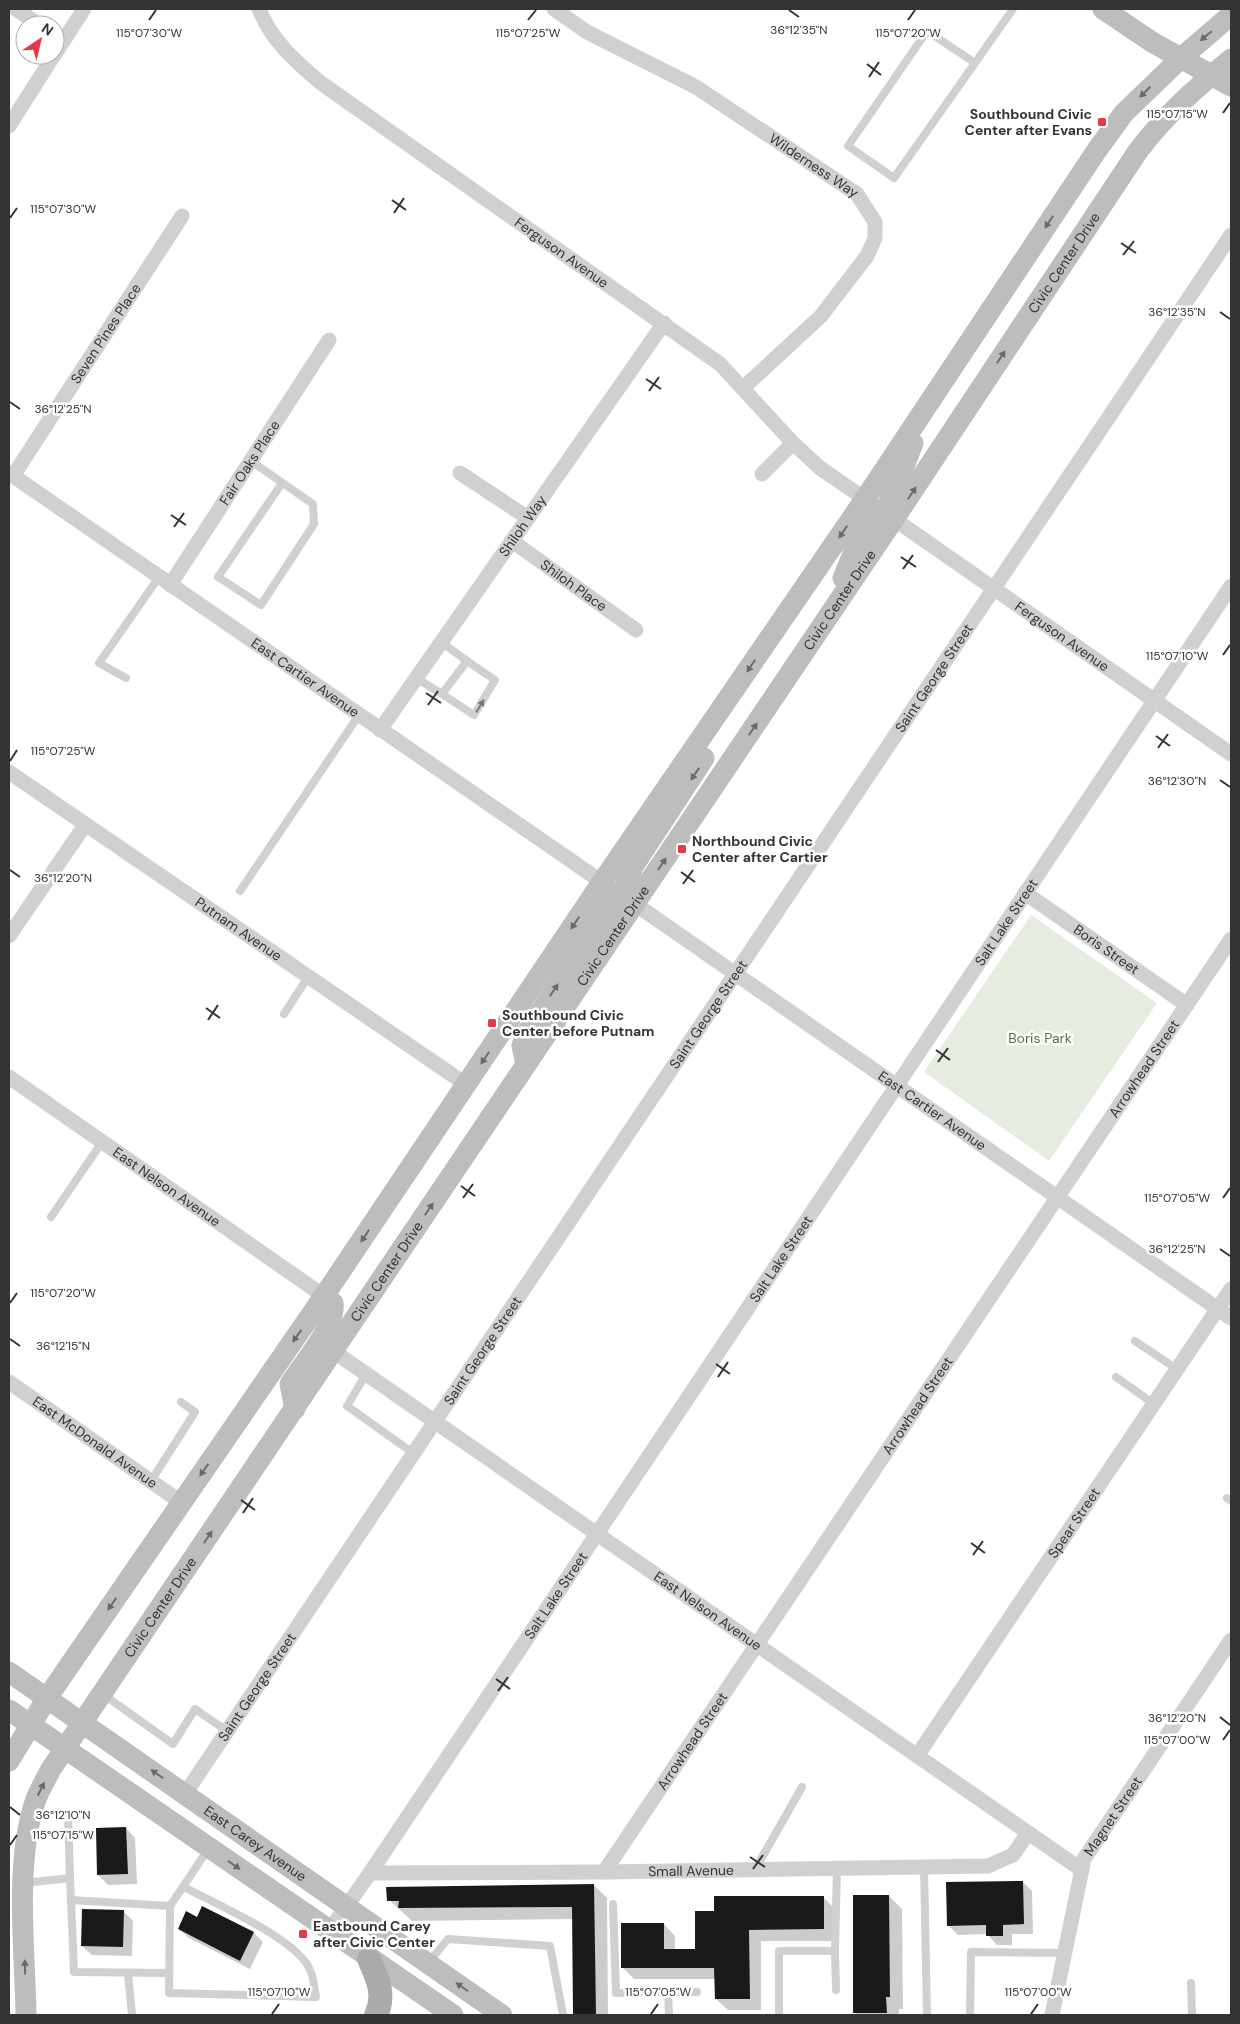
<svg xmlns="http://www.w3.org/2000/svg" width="1240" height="2024" font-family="'DM Sans',sans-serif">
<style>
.green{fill:#e6ecdf}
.shadow{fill:#0003}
.building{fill:#1a1a1a}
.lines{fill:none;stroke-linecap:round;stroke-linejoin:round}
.lane{stroke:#d0d0d0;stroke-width:8}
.street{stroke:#d0d0d0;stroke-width:15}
.secondary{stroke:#bdbdbd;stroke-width:21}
.primary{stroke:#ababab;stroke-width:24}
.oneway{fill:#6a6a6a}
.oneway2{fill:#7a7a7a}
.ticks{fill:none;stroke:#333;stroke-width:2}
.poi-dot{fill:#e63946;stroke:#fff;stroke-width:2}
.labels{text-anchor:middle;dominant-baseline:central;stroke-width:5;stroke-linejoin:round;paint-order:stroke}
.poi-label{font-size:14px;font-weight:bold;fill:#333;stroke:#fff;text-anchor:start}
.street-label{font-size:14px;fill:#333;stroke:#fff}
.park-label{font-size:14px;fill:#56703f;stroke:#fff}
.ticks-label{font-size:12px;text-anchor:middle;fill:#333;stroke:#fff;stroke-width:5;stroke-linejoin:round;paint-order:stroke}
</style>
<rect width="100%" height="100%" fill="#fff"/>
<!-- green -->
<path class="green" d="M1031 915 1157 1003 1049 1161 924 1072Z"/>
<!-- shadow -->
<g class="shadow">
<path d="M126 1828 135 1838 137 1884 108 1885 98 1875Z"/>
<path d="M1023 1882 1032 1891 1033 1934H1012V1945H997L987 1934 958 1935 948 1925Z"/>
<path d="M594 1885 607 1898 608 2015H575L574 1919 412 1921 389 1900Z"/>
<path d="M889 1896 902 1909 903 2009H899V2015H857L855 2013Z"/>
<path d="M823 1897 835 1909V1941H761V2010H728L716 1999V1979H634L622 1967 664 1924 675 1936V1950H696L715 1912Z"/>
<path d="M203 1908 254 1933 263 1942 250 1969 189 1938 179 1929 198 1919Z"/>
<path d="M123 1911 133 1921 132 1956 92 1955 82 1946Z"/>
</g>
<!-- building -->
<g class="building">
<path d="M126 1827 128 1874 97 1875 96 1828Z"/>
<path d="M1023 1881 1024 1924 1003 1925V1936H986V1925L947 1926 946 1882Z"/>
<path d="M594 1884 596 2015H573L572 1907 398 1908 399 1901H387L386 1887Z"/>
<path d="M853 1895H889L890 1997H886L887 2013H853Z"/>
<path d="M714 1896H824V1929L749 1930 750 1999H715L714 1968H621V1923H664V1949H695V1911H714Z"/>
<path d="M202 1906 254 1932 240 1961 178 1929 186 1911 197 1917Z"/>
<path d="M82 1909 124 1910 123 1947 81 1946Z"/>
</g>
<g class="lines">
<!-- lane -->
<g class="lane">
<path d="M975 63 927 31 848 146 894 178 1013 9"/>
<path d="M251 461 313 504 314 524 261 605 218 577 282 483"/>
<path d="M126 678 99 663 159 577"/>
<path d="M416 678 442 694 467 661 441 642"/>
<path d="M442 694 474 715 495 680 467 661"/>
<path d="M240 891 359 715"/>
<path d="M284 1014 308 977"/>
<path d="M51 1217 102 1142"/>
<path d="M1135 1341 1177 1369"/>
<path d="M366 1374 347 1406 413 1453"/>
<path d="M1116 1377 1154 1404"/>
<path d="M151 1481 195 1412 181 1402"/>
<path d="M1227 1498 1231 1501"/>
<path d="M104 1695 173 1744 195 1709 227 1731"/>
<path d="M924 1867 927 2015"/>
<path d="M756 1868 802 1787"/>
<path d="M70 1878 71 1900 170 1906 209 1848"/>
<path d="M25 1883 70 1878 68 1814"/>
<path d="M71 1900 74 1972 169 1973"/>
<path d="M613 1904 616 1993 668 1992 669 2015"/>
<path d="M170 1906 169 1993 316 1997C314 1988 314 1978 310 1970 298 1939 215 1904 184 1887"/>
<path d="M835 1951 837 1868"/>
<path d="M429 1962 448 1939 550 1946 563 2015"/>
<path d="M128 1973 132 2015"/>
<path d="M1191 1983 1192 2015"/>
<path d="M668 1992H697"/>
<path d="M779 2015V1951H835L836 1990"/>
<path d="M970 2015 971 1952 1065 1953"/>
</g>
<!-- street -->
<g class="street">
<path d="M16 9 39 25"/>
<path id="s1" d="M259 9C271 40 296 62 321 83L720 364 793 443 820 468 865 499"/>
<path id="s2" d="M554 9 587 32 696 87 857 194 875 222V238L867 256 821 316 743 388"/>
<path d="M55 54 84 9"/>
<path d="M9 126 54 55"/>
<path id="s3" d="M9 473 602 882"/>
<path d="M460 473 528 518"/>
<path d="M762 474 793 443"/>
<path id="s4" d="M13 476 182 216"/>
<path id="s5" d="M894 519 1231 754"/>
<path id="s6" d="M512 541 636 630"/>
<path id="s7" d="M170 585 329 340"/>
<path id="s8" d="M380 730 664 323"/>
<path id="s9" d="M9 772 467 1085"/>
<path id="s10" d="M1025 893 1187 1005"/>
<path id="s11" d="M635 904 1231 1318"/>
<path d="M9 936 85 825"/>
<path id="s12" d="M9 1077 324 1296"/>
<path id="s13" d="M333 1351 1082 1870"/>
<path id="s14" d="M9 1382 182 1503"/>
<path id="s15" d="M917 1756 1231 1289"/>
<path id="s16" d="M185 1794 1231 235"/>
<path id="s17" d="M604 1872 1231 939"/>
<path id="s18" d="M370 1873 604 1872 988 1866 1013 1855 1028 1833"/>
<path id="s19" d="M329 1931 370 1873 1231 586"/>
<path id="s20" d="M1052 2015 1084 1859 1231 1640"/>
</g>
<!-- secondary -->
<g class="secondary">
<path d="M1103 9 1152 42 1231 86"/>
<path d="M894 519 889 513 890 491 901 474 913 443"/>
<path d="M843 578 860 537 873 518 872 508 865 499"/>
<path d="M635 904 625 894 626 884 634 865 704 758"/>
<path d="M526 1064 522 1046 526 1034 610 905 613 895 602 882"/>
<path d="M295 1409 290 1384C302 1365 337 1325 333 1303L324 1296"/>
<path id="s21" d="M9 1672 502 2015"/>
<path d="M9 1710 453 2015"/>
<path d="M9 1761 47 1698 324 1296 602 882 865 499 1097 150 1124 113 1181 58 1231 15"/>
<path id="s22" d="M26 2015C25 1950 14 1861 36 1799 40 1789 46 1779 51 1769L894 519 1138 151C1166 114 1196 88 1231 59"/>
</g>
<!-- primary -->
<path class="primary" d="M369 1959C377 1977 386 1995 376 2015"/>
</g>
<!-- one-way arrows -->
<defs><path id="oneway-solid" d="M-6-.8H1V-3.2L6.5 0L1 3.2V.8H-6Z" transform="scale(1.25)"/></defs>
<g class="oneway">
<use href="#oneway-solid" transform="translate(1206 36) rotate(140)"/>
<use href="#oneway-solid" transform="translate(1145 92) rotate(135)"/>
<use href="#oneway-solid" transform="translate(1049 222) rotate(124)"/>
<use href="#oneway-solid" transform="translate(1001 357) rotate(-57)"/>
<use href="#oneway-solid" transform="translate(912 493) rotate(-57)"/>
<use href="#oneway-solid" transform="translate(843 532) rotate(124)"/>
<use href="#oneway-solid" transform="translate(751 666) rotate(124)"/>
<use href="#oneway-solid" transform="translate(753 729) rotate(-56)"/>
<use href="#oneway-solid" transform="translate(695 774) rotate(124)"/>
<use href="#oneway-solid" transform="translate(662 864) rotate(-56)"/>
<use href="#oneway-solid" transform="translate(575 923) rotate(124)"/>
<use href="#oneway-solid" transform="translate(554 990) rotate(-57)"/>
<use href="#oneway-solid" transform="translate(485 1058) rotate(124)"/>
<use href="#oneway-solid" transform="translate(429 1209) rotate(-56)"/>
<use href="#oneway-solid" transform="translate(365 1236) rotate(124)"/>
<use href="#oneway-solid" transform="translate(297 1336) rotate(125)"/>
<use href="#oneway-solid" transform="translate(204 1470) rotate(125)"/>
<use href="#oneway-solid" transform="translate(208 1537) rotate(-56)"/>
<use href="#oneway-solid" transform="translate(112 1604) rotate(125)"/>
<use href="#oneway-solid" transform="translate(157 1774) rotate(-145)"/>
<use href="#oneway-solid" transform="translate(41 1789) rotate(-64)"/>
<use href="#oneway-solid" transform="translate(234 1865) rotate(35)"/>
<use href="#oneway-solid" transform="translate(25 1967) rotate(-91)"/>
<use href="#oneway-solid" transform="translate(462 1987) rotate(-145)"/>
</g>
<use class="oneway2" href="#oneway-solid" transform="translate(480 706) rotate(-58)"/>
<!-- ticks -->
<path class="ticks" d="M789 10 799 17M149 20 156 10M528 20 536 10M908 20 915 10M867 64 881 75M869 77 879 62M1223 113 1230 103M392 200 406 210M394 213 404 198M10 218 17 208M1121 243 1136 253M1123 255 1134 241M1220 312 1230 319M646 379 661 389M649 391 659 377M10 402 20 409M171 515 186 525M174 527 184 513M901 557 916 567M903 569 913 555M1223 655 1230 645M426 693 441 703M428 705 438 691M1156 736 1170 746M1158 748 1168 734M10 761 17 750M1220 780 1230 787M10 870 20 877M681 872 695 882M683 884 693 870M206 1008 220 1018M208 1020 218 1005M936 1050 950 1060M938 1062 948 1048M461 1186 475 1196M463 1198 473 1184M1223 1198 1230 1188M1220 1249 1230 1256M10 1303 17 1293M10 1339 20 1346M716 1364 730 1374M718 1377 728 1362M241 1500 255 1510M243 1513 253 1498M971 1543 985 1553M973 1555 983 1541M496 1679 510 1689M498 1691 508 1677M1220 1717 1230 1725M1223 1740 1230 1730M10 1807 20 1815M10 1845 17 1835M750 1857 765 1867M753 1869 763 1855M272 2014 279 2004M651 2014 658 2004M1031 2014 1038 2004"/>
<!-- markers -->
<g class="poi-dot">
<rect x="1097" y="117" width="10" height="10" rx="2.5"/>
<rect x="677" y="844" width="10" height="10" rx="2.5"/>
<rect x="487" y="1018" width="10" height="10" rx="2.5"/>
<rect x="298" y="1929" width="10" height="10" rx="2.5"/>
</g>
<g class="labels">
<!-- poi labels -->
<g class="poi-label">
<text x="1092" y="114" text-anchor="end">Southbound Civic<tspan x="1092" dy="16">Center after Evans</tspan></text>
<text x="692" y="841">Northbound Civic<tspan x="692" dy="16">Center after Cartier</tspan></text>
<text x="502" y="1015">Southbound Civic<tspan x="502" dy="16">Center before Putnam</tspan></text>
<text x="313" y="1926">Eastbound Carey<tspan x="313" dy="16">after Civic Center</tspan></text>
</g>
<!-- street labels -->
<g class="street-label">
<text stroke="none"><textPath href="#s2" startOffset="304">Wilderness Way</textPath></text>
<text stroke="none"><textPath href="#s1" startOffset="392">Ferguson Avenue</textPath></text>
<text stroke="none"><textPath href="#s22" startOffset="2066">Civic Center Drive</textPath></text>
<text stroke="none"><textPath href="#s4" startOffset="170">Seven Pines Place</textPath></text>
<text stroke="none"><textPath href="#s7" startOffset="146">Fair Oaks Place</textPath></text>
<text stroke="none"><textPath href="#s8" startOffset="249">Shiloh Way</textPath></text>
<text stroke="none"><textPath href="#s6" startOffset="76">Shiloh Place</textPath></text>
<text stroke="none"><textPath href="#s22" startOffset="1661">Civic Center Drive</textPath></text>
<text stroke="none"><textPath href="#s5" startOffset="205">Ferguson Avenue</textPath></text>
<text stroke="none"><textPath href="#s3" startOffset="360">East Cartier Avenue</textPath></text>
<text stroke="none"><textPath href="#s16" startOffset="1344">Saint George Street</textPath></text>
<text stroke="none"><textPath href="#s19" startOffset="1215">Salt Lake Street</textPath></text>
<text stroke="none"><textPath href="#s9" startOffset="278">Putnam Avenue</textPath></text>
<text stroke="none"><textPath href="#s22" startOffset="1256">Civic Center Drive</textPath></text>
<text stroke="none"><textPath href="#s10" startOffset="99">Boris Street</textPath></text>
<text stroke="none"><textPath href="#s16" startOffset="939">Saint George Street</textPath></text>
<text stroke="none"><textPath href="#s17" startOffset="968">Arrowhead Street</textPath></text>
<text stroke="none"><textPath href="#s11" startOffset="362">East Cartier Avenue</textPath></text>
<text stroke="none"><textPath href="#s12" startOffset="192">East Nelson Avenue</textPath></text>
<text stroke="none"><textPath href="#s19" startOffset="810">Salt Lake Street</textPath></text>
<text stroke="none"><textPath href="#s22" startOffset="851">Civic Center Drive</textPath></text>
<text stroke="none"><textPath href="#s16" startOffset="534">Saint George Street</textPath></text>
<text stroke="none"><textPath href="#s17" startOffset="562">Arrowhead Street</textPath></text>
<text stroke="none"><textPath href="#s14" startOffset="105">East McDonald Avenue</textPath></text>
<text stroke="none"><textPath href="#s15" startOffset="281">Spear Street</textPath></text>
<text stroke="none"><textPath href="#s19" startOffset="405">Salt Lake Street</textPath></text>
<text stroke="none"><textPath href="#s22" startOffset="446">Civic Center Drive</textPath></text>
<text stroke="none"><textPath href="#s13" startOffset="456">East Nelson Avenue</textPath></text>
<text stroke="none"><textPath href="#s16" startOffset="129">Saint George Street</textPath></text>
<text stroke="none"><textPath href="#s17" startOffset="158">Arrowhead Street</textPath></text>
<text stroke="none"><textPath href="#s20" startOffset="211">Magnet Street</textPath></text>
<text stroke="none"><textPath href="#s21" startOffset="300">East Carey Avenue</textPath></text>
<text stroke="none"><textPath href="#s18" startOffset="321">Small Avenue</textPath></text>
</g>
<!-- park labels -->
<g class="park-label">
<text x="1040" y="1038">Boris Park</text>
</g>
</g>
<g class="ticks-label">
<text x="799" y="34">36°12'35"N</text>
<text x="149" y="37">115°07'30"W</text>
<text x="528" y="37">115°07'25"W</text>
<text x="908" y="37">115°07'20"W</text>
<text x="1177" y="118">115°07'15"W</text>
<text x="63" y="213">115°07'30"W</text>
<text x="1177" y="316">36°12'35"N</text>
<text x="63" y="413">36°12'25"N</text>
<text x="1177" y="660">115°07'10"W</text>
<text x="63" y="755">115°07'25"W</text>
<text x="1177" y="785">36°12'30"N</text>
<text x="63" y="882">36°12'20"N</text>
<text x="1177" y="1202">115°07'05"W</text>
<text x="1177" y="1253">36°12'25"N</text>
<text x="63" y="1297">115°07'20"W</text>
<text x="63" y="1350">36°12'15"N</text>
<text x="1177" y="1722">36°12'20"N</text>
<text x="1177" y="1744">115°07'00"W</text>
<text x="63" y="1819">36°12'10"N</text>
<text x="63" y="1839">115°07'15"W</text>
<text x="279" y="1996">115°07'10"W</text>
<text x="658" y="1996">115°07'05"W</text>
<text x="1038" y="1996">115°07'00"W</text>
</g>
<!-- border -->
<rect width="1240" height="2024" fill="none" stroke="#333333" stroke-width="20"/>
<!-- north arrow -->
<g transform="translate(40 40) rotate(35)"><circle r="24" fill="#ffffff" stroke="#adadad"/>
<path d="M0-4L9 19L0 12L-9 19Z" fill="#e63946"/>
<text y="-8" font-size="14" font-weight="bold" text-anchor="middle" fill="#333333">N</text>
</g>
</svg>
